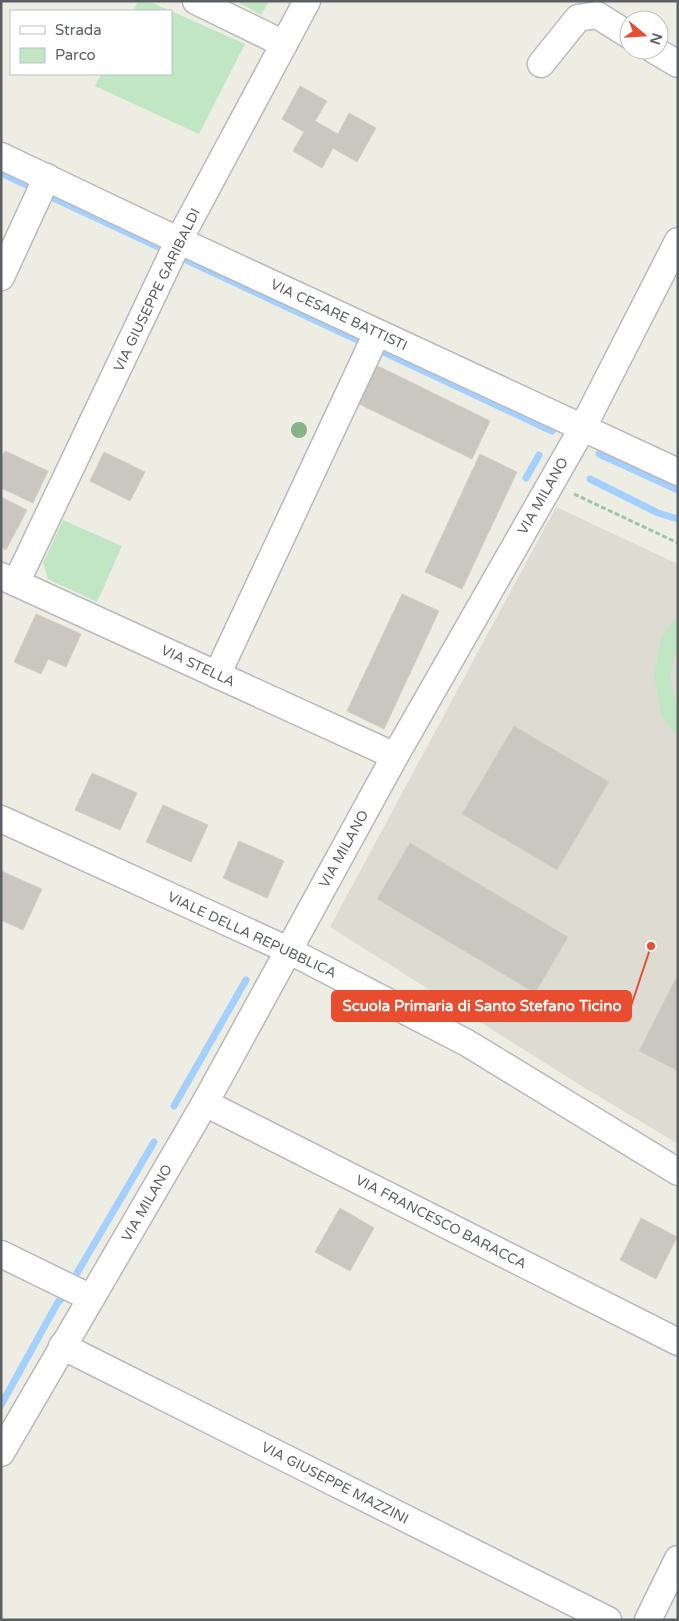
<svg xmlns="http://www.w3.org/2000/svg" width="679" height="1621" font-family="'Varela Round',sans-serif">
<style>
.education{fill:#dedcd2}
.green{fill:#c1e6c4}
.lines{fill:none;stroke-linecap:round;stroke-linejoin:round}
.stream{stroke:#a4d0fe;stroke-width:7}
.building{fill:#cac7c1;stroke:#d3cfc2}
.street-casing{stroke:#b6b9be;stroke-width:29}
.path{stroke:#9ac7aa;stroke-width:3;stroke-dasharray:5 2.5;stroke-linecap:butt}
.street{stroke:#fff;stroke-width:26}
.tree{fill:#88b389}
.labels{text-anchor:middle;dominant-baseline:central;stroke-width:4.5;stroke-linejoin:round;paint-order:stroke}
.street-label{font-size:14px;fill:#5c5f64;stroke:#fff}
.leader{fill:none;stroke:#e84d30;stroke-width:2}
.callout-dot{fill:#e84d30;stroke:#fff;stroke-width:2}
.callout{fill:#e84d30;stroke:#e84d30;stroke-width:2}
.callout-label{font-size:15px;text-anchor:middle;font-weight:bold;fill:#fff}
</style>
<rect width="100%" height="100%" fill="#eeede4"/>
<!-- education -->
<path class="education" d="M556 507 678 564V1144L580 1085 330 927Z"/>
<!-- green -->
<g class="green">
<path d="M138 1H148L171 11H133Z"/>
<path d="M236 1H269L261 15Z"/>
<path d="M171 11 245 44 199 134 95 86 101 74H171Z"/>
<path d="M63 520 122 546 97 602 48 579 43 563Z"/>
<path d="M678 614V642L670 675 678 710V739L661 714 654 675 662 636Z"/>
</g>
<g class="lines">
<!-- stream -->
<g class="stream">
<path d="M1 173 35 189"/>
<path d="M45 194 366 344"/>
<path d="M375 348 552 431"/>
<path d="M599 454 678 490"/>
<path d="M526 478 539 455"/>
<path d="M590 479 658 513 678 519"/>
<path d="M174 1106 246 980"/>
<path d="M77 1273 154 1142"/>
<path d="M1 1405 58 1302 66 1295"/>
</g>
</g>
<!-- building -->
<g class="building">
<path d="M300 86 327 101 315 121 338 134 349 113 376 128 357 162 333 148 322 168 293 151 304 132 282 119Z"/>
<path d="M376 365 490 421 472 459 357 403Z"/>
<path d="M5 451 48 471 33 503 1 488V458Z"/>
<path d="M104 452 145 472 130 501 90 481Z"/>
<path d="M480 454 517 472 462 589 425 572Z"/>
<path d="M1 497 27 510 6 550 1 547Z"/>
<path d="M402 594 439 611 384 729 347 711Z"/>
<path d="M36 614 81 634 66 667 48 659 41 674 14 662Z"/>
<path d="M514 726 609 782 557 870 462 814Z"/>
<path d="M92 773 137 793 120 830 75 810Z"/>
<path d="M163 805 208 825 191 862 146 842Z"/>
<path d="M239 841 284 861 267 898 223 878Z"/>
<path d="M410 843 568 937 535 993 377 899Z"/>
<path d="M1 871 42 889 23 930 1 920Z"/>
<path d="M678 974V1071L639 1051Z"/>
<path d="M340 1208 374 1228 350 1271 315 1252Z"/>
<path d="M641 1218 677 1237 656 1279 620 1260Z"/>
</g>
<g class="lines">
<!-- street casing -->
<g class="street-casing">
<g id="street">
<path d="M196 1 284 44"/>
<path d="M654 50 678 64"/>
<path d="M541 64 578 18 597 15 629 35"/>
<path d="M1 156 165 234 678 472"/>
<path d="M1 277 47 177"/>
<path d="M1 576 395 756"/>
<path d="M16 583 179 240 307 1"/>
<path d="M217 675 377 333"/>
<path d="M1 819 288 950 467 1043 678 1172"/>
<path d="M205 1103 678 1342"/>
<path d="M1 1254 91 1298"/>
<path d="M62 1346 608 1620"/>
<path d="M1 1453 205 1103 395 756 582 429 678 241"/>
<path d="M648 1620 678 1559"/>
</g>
</g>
<!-- path -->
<path class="path" d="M574 494 678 543"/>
<!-- street -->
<use href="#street" class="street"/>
</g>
<!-- trees -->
<circle class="tree" cx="299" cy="430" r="8"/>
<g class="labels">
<!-- street labels -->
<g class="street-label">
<text transform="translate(157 290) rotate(-64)">VIA GIUSEPPE GARIBALDI</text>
<text transform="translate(339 315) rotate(25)">VIA CESARE BATTISTI</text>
<text transform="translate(543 496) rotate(-60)">VIA MILANO</text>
<text transform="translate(198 666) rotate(25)">VIA STELLA</text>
<text transform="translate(344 849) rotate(-61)">VIA MILANO</text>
<text transform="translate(252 935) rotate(25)">VIALE DELLA REPUBBLICA</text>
<text transform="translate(147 1203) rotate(-60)">VIA MILANO</text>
<text transform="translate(441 1222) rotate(27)">VIA FRANCESCO BARACCA</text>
<text transform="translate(335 1483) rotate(27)">VIA GIUSEPPE MAZZINI</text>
</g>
</g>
<!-- callouts -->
<path class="leader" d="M651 946L631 1006"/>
<circle class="callout-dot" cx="651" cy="946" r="5"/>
<rect class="callout" x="332" y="991" width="299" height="30" rx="5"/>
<g class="callout-label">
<text x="482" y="1011">Scuola Primaria di Santo Stefano Ticino</text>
</g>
<!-- border -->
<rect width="679" height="1621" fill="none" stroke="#5c5f64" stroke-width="5"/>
<!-- legend -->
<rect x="10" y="10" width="162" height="65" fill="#ffffff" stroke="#bebfc1"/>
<rect x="20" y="26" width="25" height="8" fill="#ffffff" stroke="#bebfc1"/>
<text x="55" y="35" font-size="15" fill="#5c5f64">Strada</text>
<rect x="20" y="48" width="25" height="15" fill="#c1e6c4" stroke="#bebfc1"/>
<text x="55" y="60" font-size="15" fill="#5c5f64">Parco</text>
<!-- north arrow -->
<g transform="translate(644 35) rotate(108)"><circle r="24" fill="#ffffff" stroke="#bebfc1"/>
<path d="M0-4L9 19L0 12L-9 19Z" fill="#e84d30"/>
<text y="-8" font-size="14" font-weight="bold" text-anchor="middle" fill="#5c5f64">N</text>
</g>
</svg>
